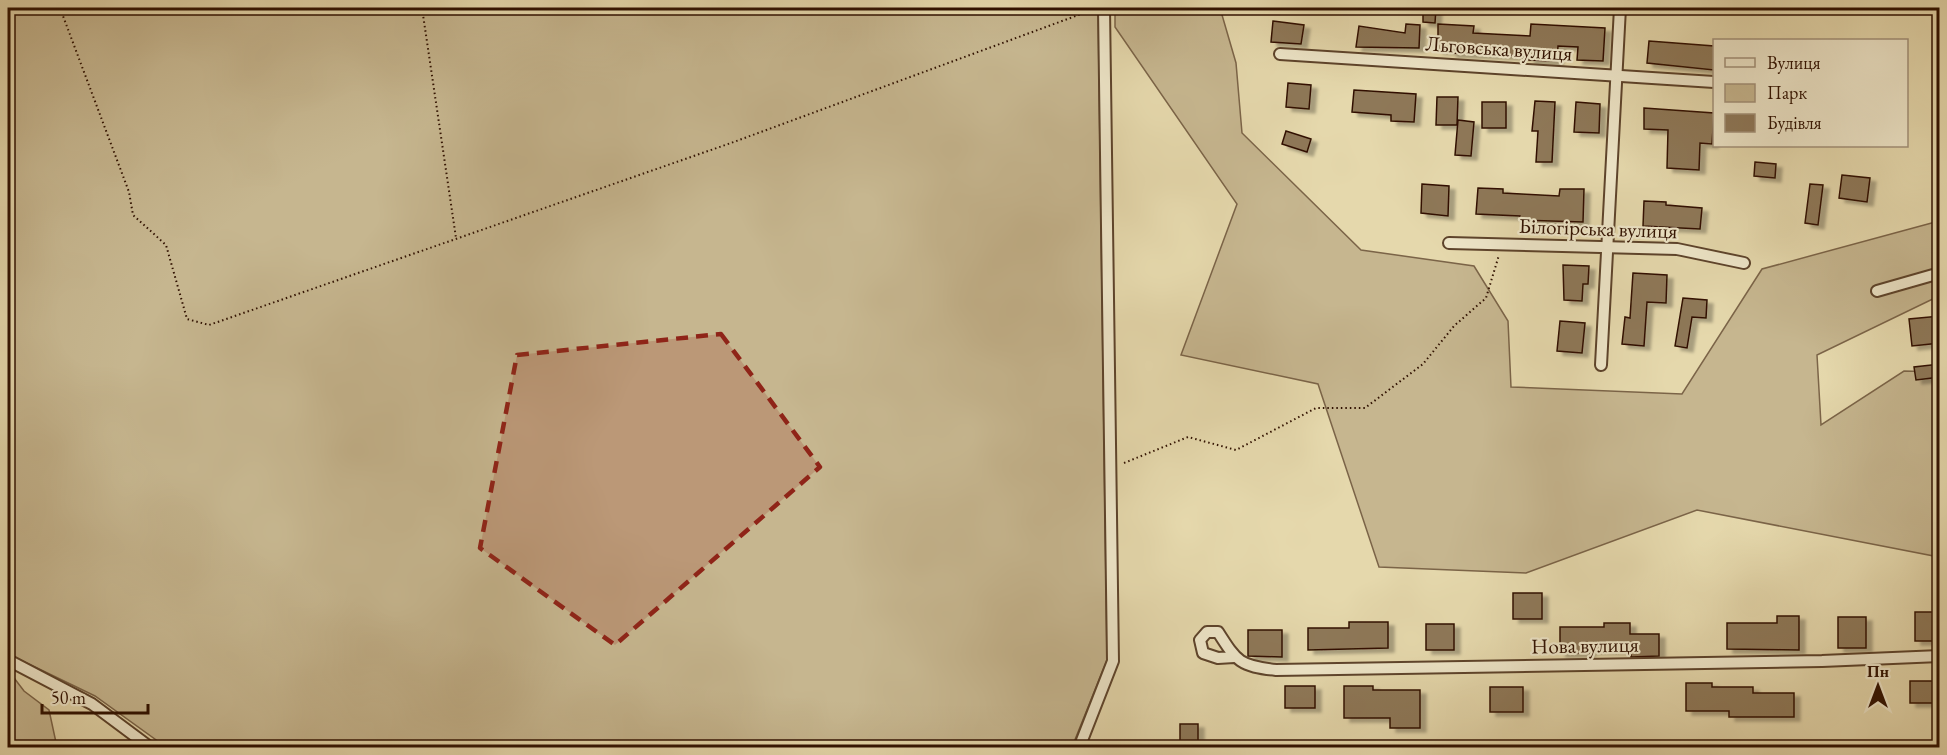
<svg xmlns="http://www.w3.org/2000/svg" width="1947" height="755" font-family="'EB Garamond',serif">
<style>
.green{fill:#c6b68f;stroke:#7b6448;stroke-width:1.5}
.building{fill:#8e7859;stroke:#301100;stroke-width:1.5;filter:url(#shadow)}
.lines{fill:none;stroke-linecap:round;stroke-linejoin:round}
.street-casing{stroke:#5d432b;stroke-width:14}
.path{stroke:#301100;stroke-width:2;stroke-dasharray:1.5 3;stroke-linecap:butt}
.street{stroke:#eee6c9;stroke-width:10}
.marked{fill:#8f2418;fill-opacity:0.2;stroke:#8f2418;stroke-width:4.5;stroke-dasharray:12 8;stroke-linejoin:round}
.labels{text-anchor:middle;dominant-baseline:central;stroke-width:4.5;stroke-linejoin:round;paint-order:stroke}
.street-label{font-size:21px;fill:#301100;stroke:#eee6c9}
</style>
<defs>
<filter id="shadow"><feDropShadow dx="6" dy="4" stdDeviation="1.5" flood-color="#0004"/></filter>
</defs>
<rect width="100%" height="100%" fill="#e5d8ac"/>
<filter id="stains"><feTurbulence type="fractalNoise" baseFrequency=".00333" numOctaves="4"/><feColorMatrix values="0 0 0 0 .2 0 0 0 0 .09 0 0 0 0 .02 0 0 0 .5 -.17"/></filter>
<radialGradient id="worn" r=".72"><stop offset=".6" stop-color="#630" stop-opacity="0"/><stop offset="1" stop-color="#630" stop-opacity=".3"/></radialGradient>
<!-- green -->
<g class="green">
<path d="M8 8H1098L1107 660 1072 747H166L95 696 8 654Z"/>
<path d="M1115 8H1220L1236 63 1242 133 1361 250 1474 266 1508 321 1511 387 1682 394 1762 269 1939 221V296L1817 355 1821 425 1904 371 1939 372V557L1697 510 1526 573 1379 567 1318 384 1181 355 1237 204 1115 27Z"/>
<path d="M8 670 24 691 49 710 57 747H8Z"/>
</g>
<!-- building -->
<g class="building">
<path d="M1423 8H1436L1435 23 1423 22Z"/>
<path d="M1273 21 1304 25 1301 44 1271 42Z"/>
<path d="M1406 24 1420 25 1419 48 1356 47 1359 26 1405 33Z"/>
<path d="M1438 24 1474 26 1473 33 1530 36 1531 24 1605 28 1603 61 1577 60 1578 47 1558 46 1557 61 1529 60V56L1451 53V50H1438Z"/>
<path d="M1649 41 1714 46V70L1647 63Z"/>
<path d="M1288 83 1311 85 1309 109 1286 107Z"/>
<path d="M1354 90 1416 94 1414 122 1391 121V115L1352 112Z"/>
<path d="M1437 97H1458L1457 125H1436Z"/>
<path d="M1535 101 1555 102 1552 162H1536L1538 131H1532Z"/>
<rect x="1482" y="102" width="24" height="26"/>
<path d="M1576 102 1600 104 1599 133 1574 132Z"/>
<path d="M1644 108 1714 113 1712 144 1700 143 1699 170 1667 168 1668 130 1644 129Z"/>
<path d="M1458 120 1474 122 1471 156 1455 155Z"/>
<path d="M1286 131 1311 139 1307 152 1282 144Z"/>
<path d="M1755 162 1776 164 1775 178 1754 176Z"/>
<path d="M1842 175 1870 178 1867 202 1839 198Z"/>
<path d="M1422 184 1449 186 1448 216 1421 213Z"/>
<path d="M1810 184 1823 185 1818 225 1805 223Z"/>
<path d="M1478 188 1503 189V193L1559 196 1560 189H1584L1583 222 1520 220V216L1476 214Z"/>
<path d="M1644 201 1666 202V205L1702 208 1700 229 1643 226Z"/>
<path d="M1563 265 1589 266 1588 284H1583L1582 301 1564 300Z"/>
<path d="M1633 273 1667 275 1666 303 1647 302 1644 346 1622 344 1625 317 1630 318Z"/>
<path d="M1683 298 1707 300 1706 318 1692 317 1687 348 1675 346Z"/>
<path d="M1940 316V343L1912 346 1909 319Z"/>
<path d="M1560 321 1585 323 1582 353 1557 351Z"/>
<path d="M1940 364V377L1916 380 1914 367Z"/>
<rect x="1513" y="593" width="29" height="26"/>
<rect x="1915" y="612" width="22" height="29"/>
<path d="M1777 616H1799V650L1727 649V623H1777Z"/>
<rect x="1838" y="617" width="28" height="31"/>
<path d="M1349 622H1388V648L1308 650V628H1349Z"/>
<path d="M1604 623H1630V634H1659V656L1631 657V650H1589V653H1560V627H1604Z"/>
<rect x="1426" y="624" width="28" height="26"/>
<path d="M1248 630H1282V657L1248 656Z"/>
<rect x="1910" y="681" width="30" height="22"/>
<path d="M1686 683H1712V687H1753V693H1794V717H1729V711H1686Z"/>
<rect x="1285" y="686" width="30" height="22"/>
<path d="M1344 686H1373V690H1420V728H1390V718H1344Z"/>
<rect x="1490" y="687" width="33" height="25"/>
<rect x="1180" y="724" width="18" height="21"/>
</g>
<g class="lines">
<!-- street casing -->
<g class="street-casing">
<g id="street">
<path d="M1280 54 1714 82"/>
<path d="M1449 243 1677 249 1744 263"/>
<path d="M1877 291 1940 273"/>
<path d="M1601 365 1620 8"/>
<path d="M1234 657 1218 658 1203 653 1200 640 1207 632H1218C1237 662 1240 666 1276 670L1822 661 1940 656"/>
<path d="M8 660 92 704 151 748"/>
<path d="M1079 748 1113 661 1104 8"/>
</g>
</g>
<!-- path -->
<g class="path">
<path d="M60 8 129 192 133 215 166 245 187 319 209 325 731 143 1092 10"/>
<path d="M422 8 456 238"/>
<path d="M1031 8 1056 13 1092 8"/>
<path d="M1124 463 1188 437 1236 450 1316 408H1365L1423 364 1454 326 1486 298 1499 255"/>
</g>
<!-- street -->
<use href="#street" class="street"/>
</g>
<!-- marked area -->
<path class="marked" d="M721 334 820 467 615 645 480 548 517 355Z"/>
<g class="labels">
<!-- street labels -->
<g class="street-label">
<text transform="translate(1499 48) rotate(4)">Льговська вулиця</text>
<text transform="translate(1598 228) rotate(2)">Білогірська вулиця</text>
<text transform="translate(1585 645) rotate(-1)">Нова вулиця</text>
</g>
</g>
<!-- margin -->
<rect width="1947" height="755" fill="none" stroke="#e5d8ac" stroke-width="30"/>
<rect x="9" y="9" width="1929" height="737" fill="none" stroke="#301100" stroke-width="3"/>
<rect x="15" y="15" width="1917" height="725" fill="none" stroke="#301100" stroke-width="1.5"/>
<!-- legend -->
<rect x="1713" y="39" width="195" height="108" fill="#eee6c9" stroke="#a29179" stroke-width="1.5"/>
<rect x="1725" y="58" width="30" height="9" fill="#eee6c9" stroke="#a29179" stroke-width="1.5"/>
<text x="1767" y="69" font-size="18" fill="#301100">Вулиця</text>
<rect x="1725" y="84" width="30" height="18" fill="#c6b68f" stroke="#a29179" stroke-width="1.5"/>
<text x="1767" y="99" font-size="18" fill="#301100">Парк</text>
<rect x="1725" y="114" width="30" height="18" fill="#8e7859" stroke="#a29179" stroke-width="1.5"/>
<text x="1767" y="129" font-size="18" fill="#301100">Будівля</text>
<!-- north arrow -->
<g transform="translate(1878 686)" stroke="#eee6c9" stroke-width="4.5" paint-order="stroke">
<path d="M0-4.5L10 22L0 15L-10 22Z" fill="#301100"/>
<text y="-9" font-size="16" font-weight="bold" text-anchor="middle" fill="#301100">Пн</text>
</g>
<!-- scale -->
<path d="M42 704v9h106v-9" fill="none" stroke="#301100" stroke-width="3"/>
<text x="51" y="704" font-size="18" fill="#301100" stroke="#eee6c9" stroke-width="4.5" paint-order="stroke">50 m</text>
<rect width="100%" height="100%" filter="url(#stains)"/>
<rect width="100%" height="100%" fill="url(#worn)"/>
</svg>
